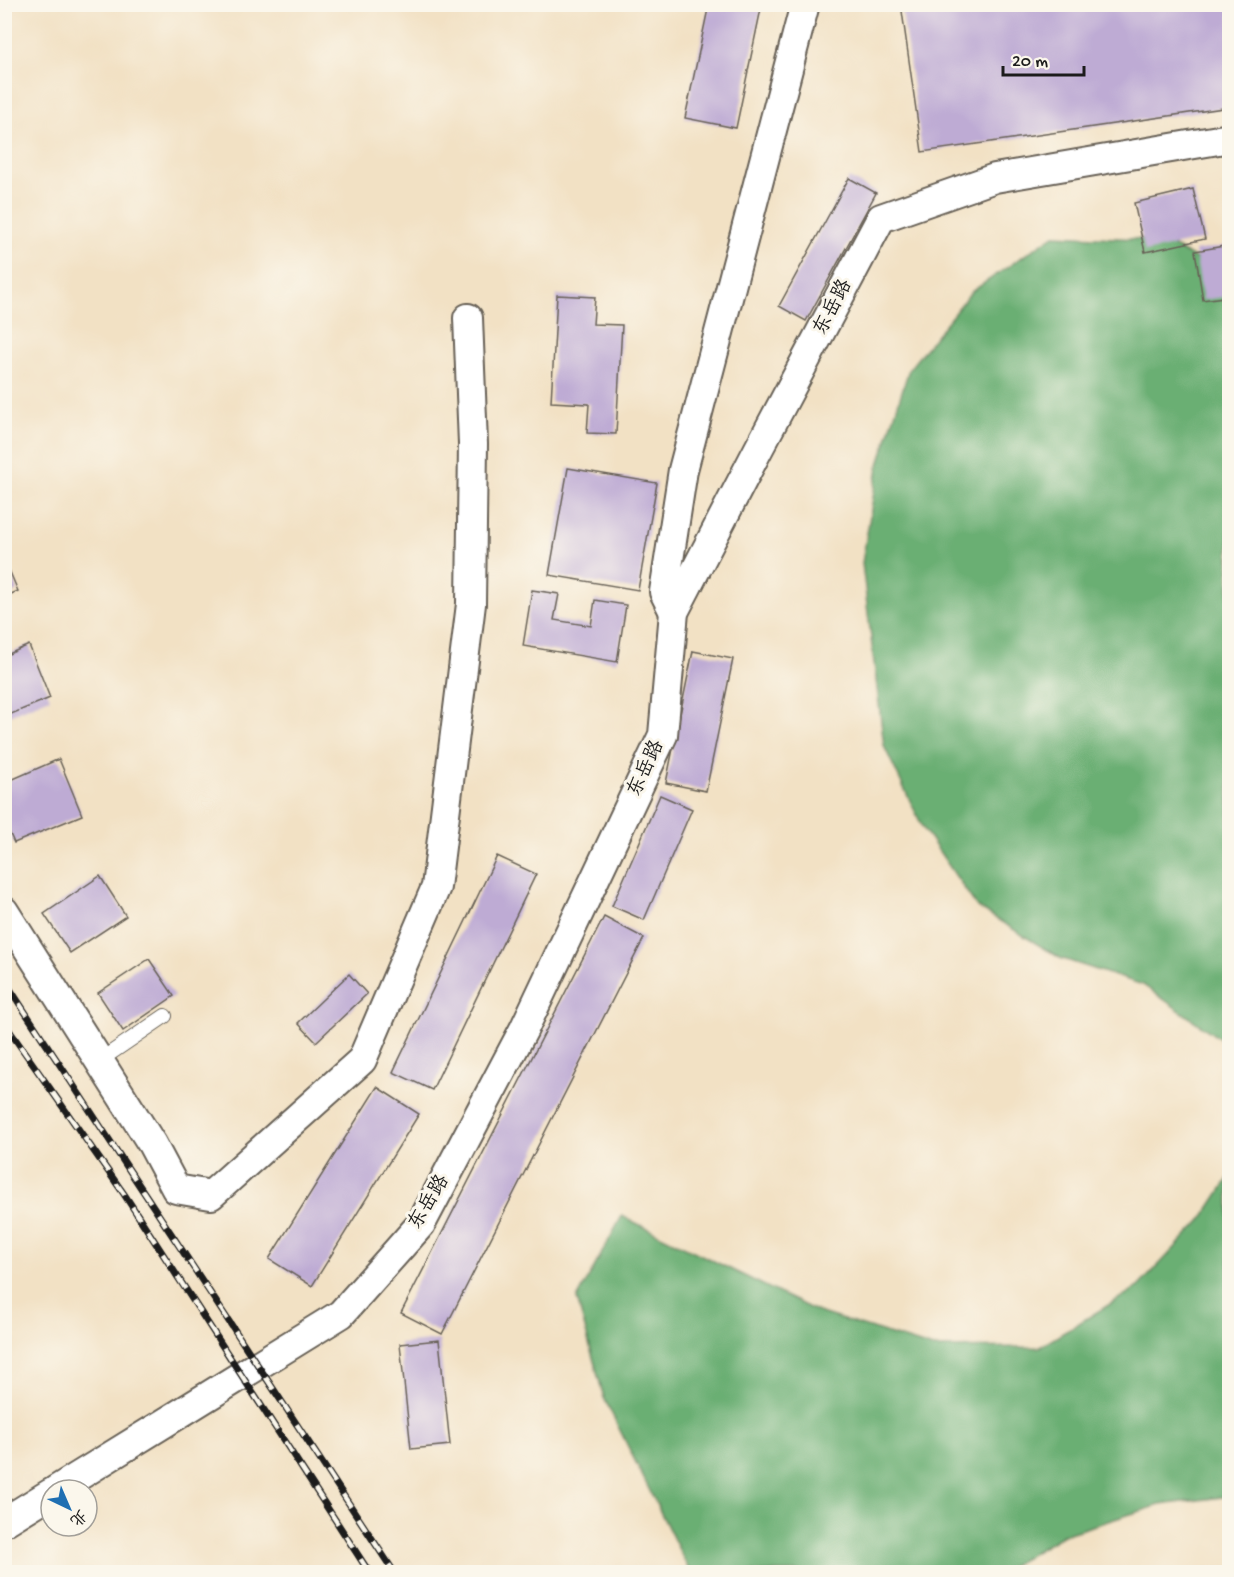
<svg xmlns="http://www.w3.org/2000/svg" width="1234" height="1577" font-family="'Gochi Hand','LXGW WenKai TC',sans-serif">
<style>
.forest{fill:#6baf73;stroke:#446648;stroke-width:1.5}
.building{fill:#beabd4}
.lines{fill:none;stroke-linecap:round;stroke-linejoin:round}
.service-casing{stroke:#676157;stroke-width:16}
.minor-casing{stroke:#676157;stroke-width:32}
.service{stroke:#fff;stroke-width:14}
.minor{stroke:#fff;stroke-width:28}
.rail-casing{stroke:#1c1c1c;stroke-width:7}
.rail{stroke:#fbf7ec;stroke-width:4.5;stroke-dasharray:14;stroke-linecap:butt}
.labels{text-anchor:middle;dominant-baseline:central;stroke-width:6;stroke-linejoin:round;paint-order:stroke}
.street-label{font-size:20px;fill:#1c1c1c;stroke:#fbf7ec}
</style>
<rect width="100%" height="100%" fill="#fbf7ec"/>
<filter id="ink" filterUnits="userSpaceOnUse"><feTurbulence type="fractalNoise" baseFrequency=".0167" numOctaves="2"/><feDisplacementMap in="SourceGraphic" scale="12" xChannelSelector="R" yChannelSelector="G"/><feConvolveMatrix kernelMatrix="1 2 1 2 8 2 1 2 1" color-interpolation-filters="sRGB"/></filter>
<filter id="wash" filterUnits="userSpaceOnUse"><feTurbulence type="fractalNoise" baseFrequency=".008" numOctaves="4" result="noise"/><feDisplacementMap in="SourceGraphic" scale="24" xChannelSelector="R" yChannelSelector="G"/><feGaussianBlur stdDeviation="1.35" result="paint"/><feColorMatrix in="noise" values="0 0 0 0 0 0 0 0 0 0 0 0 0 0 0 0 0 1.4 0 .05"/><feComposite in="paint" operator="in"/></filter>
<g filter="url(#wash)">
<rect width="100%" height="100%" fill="#f2e1c4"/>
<!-- forest -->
<g class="forest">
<path d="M1054 235 1161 240 1229 276V1045L1143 985 1060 958 977 907 923 828 884 746 862 563 878 468 909 369 971 292Z"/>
<path d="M1229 1178V1496L1160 1505 1063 1535 1001 1572H690L604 1398 577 1299 622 1216 818 1312 933 1348 1040 1347 1138 1287 1203 1218Z"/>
</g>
<g id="blocks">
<!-- building -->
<g class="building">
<path d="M709 4H762L736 128 685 118Z"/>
<path d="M901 4H1230V107L922 152Z"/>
<path d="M849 178 876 193 806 321 779 306Z"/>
<path d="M1193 189 1205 239 1145 252 1134 203Z"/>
<path d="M1230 245V296L1203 300 1195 251Z"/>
<path d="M557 295 595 297 593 324 622 325 616 434 587 433 589 404 551 402Z"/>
<path d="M568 468 657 483 638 590 549 575Z"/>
<path d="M4 558 18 591 4 597Z"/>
<path d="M532 590 559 594 554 620 591 626 595 600 626 605 617 662 523 646Z"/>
<path d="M29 645 50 698 4 717V656Z"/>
<path d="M693 651 733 659 706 791 666 783Z"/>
<path d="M59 759 82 815 14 843 4 820V783Z"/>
<path d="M660 795 692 809 644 920 612 906Z"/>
<path d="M497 856 536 874 432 1090 393 1072Z"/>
<path d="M100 876 126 916 70 953 44 914Z"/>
<path d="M604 917 644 938 442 1334 401 1313Z"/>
<path d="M149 959 174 996 123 1031 98 993Z"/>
<path d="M349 974 367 994 316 1042 298 1023Z"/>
<path d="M377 1087 419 1114 312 1286 269 1259Z"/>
<path d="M439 1340 450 1445 411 1449 400 1344Z"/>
</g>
</g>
</g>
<g filter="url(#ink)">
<use href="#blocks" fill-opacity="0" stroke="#676157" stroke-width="1.5"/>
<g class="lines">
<!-- service casing -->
<g class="service-casing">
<path id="service" d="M99 1061 165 1016"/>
</g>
<!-- minor casing -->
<g class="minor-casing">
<g id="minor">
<path d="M674 612 664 592 683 470 805 4"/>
<path d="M4 911 152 1144 176 1189 211 1195 362 1060 436 887 471 604 473 444 468 318"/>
<path d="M56 1490 341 1314 421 1224 524 1029 663 735 674 612 758 450 881 218 995 178 1230 138"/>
<path d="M4 1522 51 1493"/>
</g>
</g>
<!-- service -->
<use href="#service" class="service"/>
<!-- minor -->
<use href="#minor" class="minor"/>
<!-- rail casing -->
<g class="rail-casing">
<g id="rail">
<path d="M4 980 394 1572"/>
<path d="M4 1023 124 1194 369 1572"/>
</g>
</g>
<!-- rail -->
<use href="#rail" class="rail"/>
</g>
</g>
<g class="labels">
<!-- street labels -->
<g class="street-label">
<text transform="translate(834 308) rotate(-62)">东岳路</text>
<text transform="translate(647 769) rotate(-65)">东岳路</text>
<text transform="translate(430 1203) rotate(-59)">东岳路</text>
</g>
</g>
<!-- margin -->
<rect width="1234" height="1577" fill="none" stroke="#fbf7ec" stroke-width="24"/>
<!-- north arrow -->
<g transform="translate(69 1508) rotate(136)"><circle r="28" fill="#fbf7ec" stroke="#a29f99" stroke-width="1.5"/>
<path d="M0-4.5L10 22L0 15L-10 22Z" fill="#1f6fb2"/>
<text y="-9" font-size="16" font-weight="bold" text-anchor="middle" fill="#1c1c1c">北</text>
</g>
<!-- scale -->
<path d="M1003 66v9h81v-9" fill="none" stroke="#1c1c1c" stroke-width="3"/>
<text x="1012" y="66" font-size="18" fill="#1c1c1c" stroke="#fbf7ec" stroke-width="4.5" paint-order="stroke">20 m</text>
</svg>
